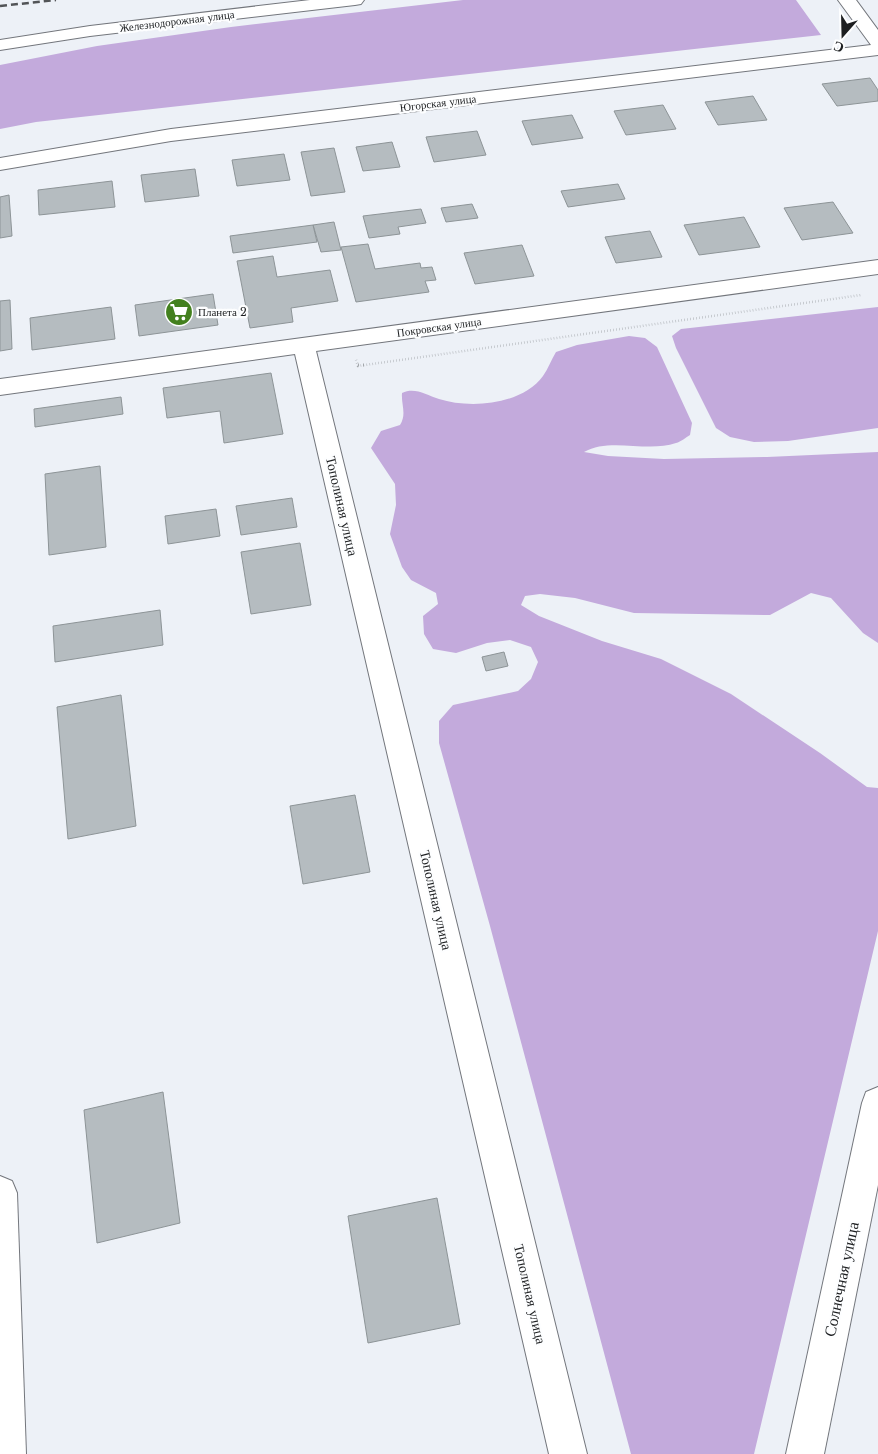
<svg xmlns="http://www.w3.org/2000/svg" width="878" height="1454" font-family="'Libre Baskerville',serif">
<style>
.forest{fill:#c3aadc}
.building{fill:#b5bcc0;stroke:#8d9497}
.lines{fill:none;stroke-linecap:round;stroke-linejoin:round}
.minor-casing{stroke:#73767c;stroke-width:2}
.secondary-casing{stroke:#73767c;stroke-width:2}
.path-far1{stroke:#a3a7ab;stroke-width:2.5;stroke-dasharray:0.5 2.5;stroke-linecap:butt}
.path{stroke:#a3a7ab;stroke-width:3;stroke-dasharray:1 4;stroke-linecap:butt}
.minor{fill:#fff;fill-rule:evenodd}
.secondary{fill:#fff;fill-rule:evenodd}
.rail{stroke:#525457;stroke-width:2.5;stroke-dasharray:7 4;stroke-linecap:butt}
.labels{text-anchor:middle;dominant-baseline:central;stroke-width:4.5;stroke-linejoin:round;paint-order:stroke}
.far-street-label{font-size:11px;fill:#1d1f21;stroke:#fdfeff}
.far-poi-label{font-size:11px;fill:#1d1f21;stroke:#fdfeff;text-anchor:start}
.street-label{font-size:14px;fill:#1d1f21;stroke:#fdfeff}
.near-street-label{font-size:16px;fill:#1d1f21;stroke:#fdfeff}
</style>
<rect width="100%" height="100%" fill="#edf1f7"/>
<!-- forest -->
<g class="forest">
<path d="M463 0H796L821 35 36 122 0 129V65L97 46 231 27Z"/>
<path d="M878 307V428L788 441 754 442 730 437 716 428 676 348 672 336 681 329Z"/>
<path d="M629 336 645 338 657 347 692 423 690 435C686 437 681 442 676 443 647 453 610 437 584 452L608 456 664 459 767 457 878 452V643L863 633 831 598 811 593 770 615 634 613 575 598 540 594 525 596 521 605 539 616 602 641 661 659 731 694 820 753 867 787 878 788V931L754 1454H631L490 926 439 743V721L453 705 518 691 531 679 538 662 531 647 510 640 487 643 456 653 433 649 424 634 423 616 438 604 436 593 411 580 402 567 390 534 396 505 395 484 371 448 381 431 400 425C407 414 401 405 402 393 415 387 426 395 439 399 470 409 522 405 543 376 548 369 551 360 556 352L577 345Z"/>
</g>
<!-- building -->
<g class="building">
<path d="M870 78 878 90V101L837 106 822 84Z"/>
<path d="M753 96 767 120 718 125 705 102Z"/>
<path d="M663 105 676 129 626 135 614 111Z"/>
<path d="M572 115 583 138 532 145 522 121Z"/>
<path d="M477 131 486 155 434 162 426 137Z"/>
<path d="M392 142 400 167 363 171 356 147Z"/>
<path d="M334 148 345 192 311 196 301 152Z"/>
<path d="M284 154 290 180 237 186 232 160Z"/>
<path d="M195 169 199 196 145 202 141 175Z"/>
<path d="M112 181 115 207 39 215 38 190Z"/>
<path d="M618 184 625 199 568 207 561 191Z"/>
<path d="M9 195 12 236 0 238V197Z"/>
<path d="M833 202 853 233 802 240 784 208Z"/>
<path d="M472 204 478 218 446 222 441 208Z"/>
<path d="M421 209 426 223 398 227 400 234 369 238 363 216Z"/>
<path d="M744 217 760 247 699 255 684 225Z"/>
<path d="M334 222 341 250 321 252 313 225Z"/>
<path d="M313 225 317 242 233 253 230 236Z"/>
<path d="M650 231 662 257 616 263 605 237Z"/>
<path d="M368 244 375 269 420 263 421 268 432 267 436 280 425 281 429 292 356 302 341 247Z"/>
<path d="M522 245 534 276 475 284 464 253Z"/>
<path d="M273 256 277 277 330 270 338 301 291 308 293 322 250 328 237 261Z"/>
<path d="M213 294 218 325 139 336 135 305Z"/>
<path d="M10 300 12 349 0 351V301Z"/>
<path d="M111 307 115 339 32 350 30 318Z"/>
<path d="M271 373 283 434 224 443 220 411 167 418 163 388Z"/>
<path d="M121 397 123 414 35 427 34 409Z"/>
<path d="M100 466 106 547 49 555 45 474Z"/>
<path d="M292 498 297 527 241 535 236 506Z"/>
<path d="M216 509 220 536 168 544 165 516Z"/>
<path d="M300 543 311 605 251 614 241 552Z"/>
<path d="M160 610 163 645 55 662 53 626Z"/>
<path d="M504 652 508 666 486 671 482 657Z"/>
<path d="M121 695 136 826 68 839 57 707Z"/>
<path d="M355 795 370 872 303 884 290 806Z"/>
<path d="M163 1092 180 1223 97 1243 84 1110Z"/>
<path d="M437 1198 460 1324 368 1343 348 1216Z"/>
</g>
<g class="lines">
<!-- minor casing -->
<g class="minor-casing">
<g id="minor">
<path d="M838 0H856L878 30V55L171 141 0 170V158L171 129 871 45Z"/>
<path d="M878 260V274L316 351 587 1454H549L295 354 0 395V379Z"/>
<path d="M878 1087V1185L824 1454H786L862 1103 866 1092Z"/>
<path d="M0 1176 12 1181 17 1193 26 1454H0Z"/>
</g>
</g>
<!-- secondary casing -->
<g class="secondary-casing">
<path id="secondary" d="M310 0H364L361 4 355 5 90 36 0 50V40L90 26Z"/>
</g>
<!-- path-far1 -->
<path class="path-far1" d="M356 360 358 366 861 295"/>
<!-- path -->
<path class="path" d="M358 365H364"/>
<!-- minor -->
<use href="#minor" class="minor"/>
<!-- secondary -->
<use href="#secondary" class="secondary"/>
<!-- rail -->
<path class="rail" d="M0 6 56 0"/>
</g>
<!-- icons -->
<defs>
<g id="supermarket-disc" transform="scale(1.4375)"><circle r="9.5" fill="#43801e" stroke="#fdfeff"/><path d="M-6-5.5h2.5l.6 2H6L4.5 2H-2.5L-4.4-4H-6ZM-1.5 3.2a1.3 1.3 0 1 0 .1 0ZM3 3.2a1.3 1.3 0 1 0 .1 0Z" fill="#fff"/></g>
</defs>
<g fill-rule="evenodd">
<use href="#supermarket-disc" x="179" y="312"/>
</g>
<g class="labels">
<!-- far-street labels -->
<g class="far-street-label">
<text transform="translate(177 21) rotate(-7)">Железнодорожная улица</text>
<text transform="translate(438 103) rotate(-7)">Югорская улица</text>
<text transform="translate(439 327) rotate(-8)">Покровская улица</text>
</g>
<!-- far-poi labels -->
<g class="far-poi-label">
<text x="198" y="312">Планета 2</text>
</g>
<!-- street labels -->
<g class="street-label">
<text transform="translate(342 506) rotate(77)">Тополиная улица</text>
<text transform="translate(436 900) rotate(77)">Тополиная улица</text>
<text transform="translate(530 1294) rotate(77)">Тополиная улица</text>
</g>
<!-- near-street labels -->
<g class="near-street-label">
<text transform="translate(841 1279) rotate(-78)">Солнечная улица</text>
</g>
</g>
<!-- north arrow -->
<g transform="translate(843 35) rotate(200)" stroke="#fdfeff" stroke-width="4" paint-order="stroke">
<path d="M0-4L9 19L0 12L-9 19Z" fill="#1d1f21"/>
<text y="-8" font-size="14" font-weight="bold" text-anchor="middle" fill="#1d1f21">С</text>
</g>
</svg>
